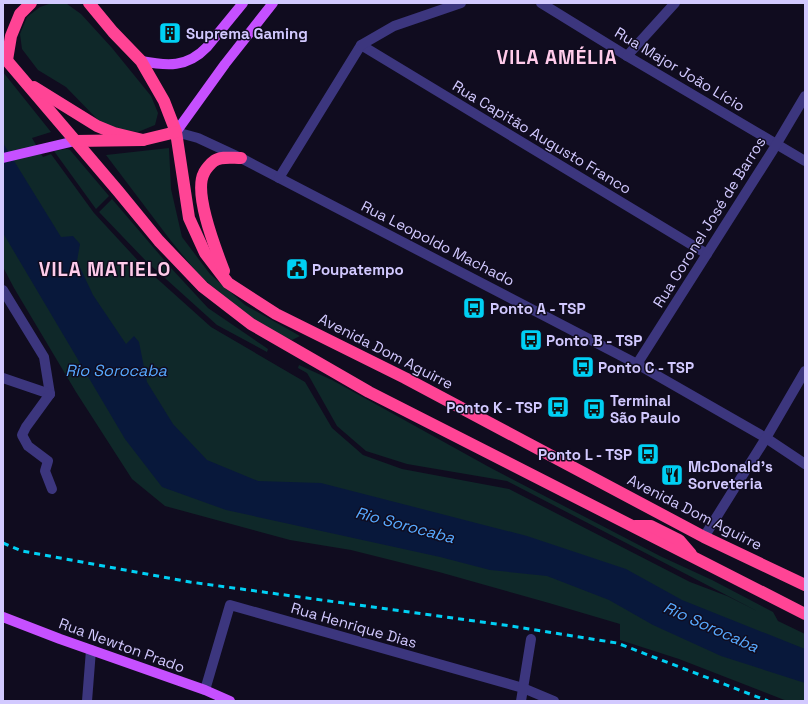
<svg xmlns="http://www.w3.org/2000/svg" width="808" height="704" font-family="'Space Grotesk',sans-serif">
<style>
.green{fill:#0f2829}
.water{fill:#08183b}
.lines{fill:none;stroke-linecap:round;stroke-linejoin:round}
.minor{stroke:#3c367e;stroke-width:10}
.major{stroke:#c650ff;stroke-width:10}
.highway{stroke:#ff4495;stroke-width:12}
.rail{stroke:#00d0f4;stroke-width:3;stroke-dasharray:6 5;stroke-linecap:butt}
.labels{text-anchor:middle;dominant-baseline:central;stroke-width:3;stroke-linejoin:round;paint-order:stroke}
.poi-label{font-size:15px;font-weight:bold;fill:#d2c9ff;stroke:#100c1f;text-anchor:start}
.street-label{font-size:15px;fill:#d2c9ff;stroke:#100c1f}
.water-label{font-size:16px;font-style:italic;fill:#57a9ff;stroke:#100c1f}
.district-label{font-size:19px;font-weight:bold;letter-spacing:1px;fill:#ffcbea;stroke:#100c1f}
</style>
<rect width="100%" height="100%" fill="#100c1f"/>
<!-- green -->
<g class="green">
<path d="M52 3 67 4 81 14 112 48 151 96 158 113 155 125 138 132 120 129 101 123 66 87 38 70 22 49 20 34 27 17 40 7Z"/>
<path d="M3 72 51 132 32 138 43 157 51 154 94 213 143 266 211 327 305 382 332 428 363 455 402 469 509 489 690 582 727 596 757 611 507 481 407 464 366 451 337 426 310 378 307 373 298 368 299 365 332 380 489 467 660 556 712 580 773 612 778 621 805 634V701H787L679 659 620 640V624L549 603 439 572 351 550 290 540 165 506 132 479 76 392 14 288 3 267Z"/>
<path d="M169 148 171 189 182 237 210 274 245 305 300 336 292 340 271 331 238 308 200 276 171 241 106 155Z"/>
<path d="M67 149 70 150 109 196 96 209 54 151Z"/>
<path d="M112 199 171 268 208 308 268 349 267 352 217 325 146 261 99 212Z"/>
</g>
<!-- water -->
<path class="water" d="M3 143 61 237 73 236 80 244 77 261 93 295 126 344 134 336 139 342 147 382 173 424 207 460 258 481 321 483 527 536 626 569 682 600 805 649V683L721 656 653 625 609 600 547 576 490 570 440 557 226 510 162 487 125 439 3 233Z"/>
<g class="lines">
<!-- minor -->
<g class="minor">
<path d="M541 3 627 56 805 161"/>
<path d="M361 45 707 254"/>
<path d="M627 56 675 3"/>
<path d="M176 132 198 138 241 158 637 364 766 438 805 464"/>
<path d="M279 178 361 45 394 26 461 3"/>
<path d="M3 290 44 357 50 394"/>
<path d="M637 364 773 150 805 96"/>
<path d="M3 378 50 394"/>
<path d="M50 394 26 427 22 435 28 446 48 461 45 471 52 489"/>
<path d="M704 537 766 438 805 371"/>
<path d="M205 690 230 605 523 688 554 701"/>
<path d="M87 701 91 650"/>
<path d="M521 701 531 639"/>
</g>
<!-- major -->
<g class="major">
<path d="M141 61C167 66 187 68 207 47L243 3"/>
<path d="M176 132 225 64 273 3"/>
<path d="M3 158 75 141"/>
<path d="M3 617 60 639 205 690 230 701"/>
</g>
<!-- highway -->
<g class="highway">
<path d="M89 3 113 32 141 61 164 101 176 132 189 218 205 253 228 283 276 314 405 378 704 537 805 585"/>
<path d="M3 56 118 191 159 241 203 287 251 324 369 392 805 614"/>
<path d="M7 60 11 36 20 14 31 3"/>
<path d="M34 87 97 126 114 133 143 140"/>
<path d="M75 141 143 140 176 132"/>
<path d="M224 271C216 250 193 193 204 173 205 170 211 163 214 161 221 156 232 158 241 158"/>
<path d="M635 526H651L679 540 691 554"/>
</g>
<!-- rail -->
<path class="rail" d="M3 543 22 551 190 582 504 625 617 643 768 701"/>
</g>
<!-- icons -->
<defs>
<g id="building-square" transform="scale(1.15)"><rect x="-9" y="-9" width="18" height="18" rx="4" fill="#00d0f4" stroke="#100c1f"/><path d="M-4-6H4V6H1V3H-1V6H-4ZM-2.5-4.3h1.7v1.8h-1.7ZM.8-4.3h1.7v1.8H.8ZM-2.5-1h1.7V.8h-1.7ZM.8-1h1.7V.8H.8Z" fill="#111"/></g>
<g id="civic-square" transform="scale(1.15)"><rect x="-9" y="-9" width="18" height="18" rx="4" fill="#00d0f4" stroke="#100c1f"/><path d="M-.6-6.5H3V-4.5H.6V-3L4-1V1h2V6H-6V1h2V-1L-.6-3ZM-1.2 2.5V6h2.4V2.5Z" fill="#111"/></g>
<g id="bus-square" transform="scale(1.15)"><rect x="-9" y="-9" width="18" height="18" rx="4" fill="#00d0f4" stroke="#100c1f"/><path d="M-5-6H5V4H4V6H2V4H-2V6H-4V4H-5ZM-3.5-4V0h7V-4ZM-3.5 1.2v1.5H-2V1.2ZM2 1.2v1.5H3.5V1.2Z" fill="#111"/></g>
<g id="restaurant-square" transform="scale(1.15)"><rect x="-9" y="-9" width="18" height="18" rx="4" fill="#00d0f4" stroke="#100c1f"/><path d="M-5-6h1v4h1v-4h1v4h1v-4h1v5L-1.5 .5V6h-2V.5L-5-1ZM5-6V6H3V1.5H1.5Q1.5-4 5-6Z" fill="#111"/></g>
</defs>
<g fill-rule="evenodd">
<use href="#building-square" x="170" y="33"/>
<use href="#civic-square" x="297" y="269"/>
<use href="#bus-square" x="474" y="308"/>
<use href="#bus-square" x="531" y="340"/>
<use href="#bus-square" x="583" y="367"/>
<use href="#bus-square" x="558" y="407"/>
<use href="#bus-square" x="594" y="409"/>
<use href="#bus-square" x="648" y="454"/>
<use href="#restaurant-square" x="672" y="475"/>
</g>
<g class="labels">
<!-- poi labels -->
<g class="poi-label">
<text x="186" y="33">Suprema Gaming</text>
<text x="312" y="269">Poupatempo</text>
<text x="490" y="308">Ponto A - TSP</text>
<text x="546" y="340">Ponto B - TSP</text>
<text x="598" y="367">Ponto C - TSP</text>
<text x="610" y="400">Terminal<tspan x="610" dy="17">São Paulo</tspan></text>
<text x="542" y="407" text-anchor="end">Ponto K - TSP</text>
<text x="632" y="454" text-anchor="end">Ponto L - TSP</text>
<text x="688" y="466">McDonald's<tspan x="688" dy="17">Sorveteria</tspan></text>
</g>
<!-- street labels -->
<g class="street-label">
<text transform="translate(680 69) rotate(31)">Rua Major João Lício</text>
<text transform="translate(542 137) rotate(31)">Rua Capitão Augusto Franco</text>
<text transform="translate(709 222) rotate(-58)">Rua Coronel José de Barros</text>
<text transform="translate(438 243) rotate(27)">Rua Leopoldo Machado</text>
<text transform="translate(386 351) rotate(27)">Avenida Dom Aguirre</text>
<text transform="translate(695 512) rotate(27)">Avenida Dom Aguirre</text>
<text transform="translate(354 625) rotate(16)">Rua Henrique Dias</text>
<text transform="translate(122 645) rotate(20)">Rua Newton Prado</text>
</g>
<!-- water labels -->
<g class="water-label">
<text x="116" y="370">Rio Sorocaba</text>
<text transform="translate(405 525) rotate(15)">Rio Sorocaba</text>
<text transform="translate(711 627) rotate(24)">Rio Sorocaba</text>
</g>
<!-- district labels -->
<g class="district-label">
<text x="557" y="57">VILA AMÉLIA</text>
<text x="105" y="269">VILA MATIELO</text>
</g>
</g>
<!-- border -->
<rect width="808" height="704" fill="none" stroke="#d2c9ff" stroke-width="8"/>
</svg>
